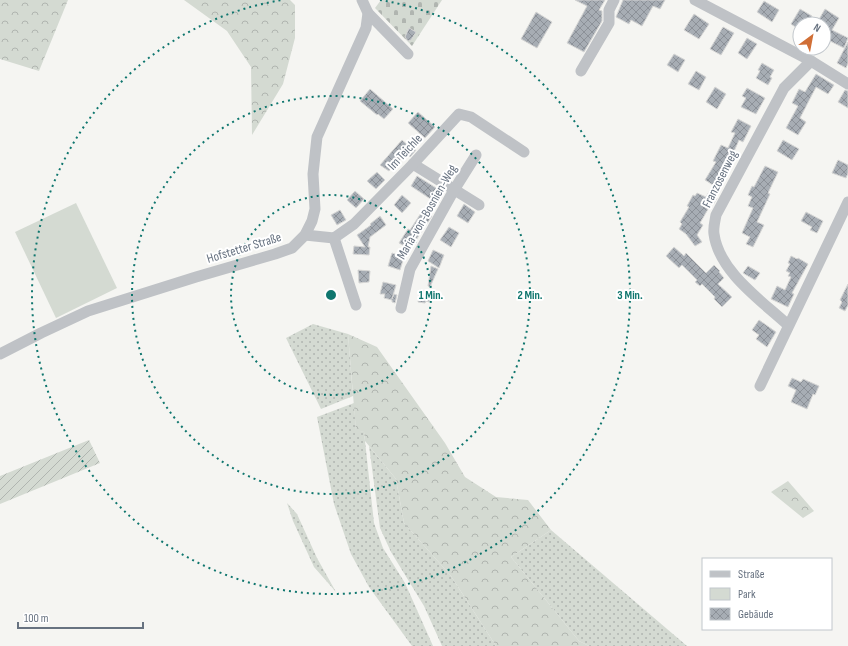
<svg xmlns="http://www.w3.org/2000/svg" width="848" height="646" font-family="'Sofia Sans Condensed',sans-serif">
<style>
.grass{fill:url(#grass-dots)}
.forest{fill:url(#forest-crowns)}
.cemetery{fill:url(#cemetery-stones)}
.park{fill:#d4dad2}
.garden{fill:url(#garden-furrows)}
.building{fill:url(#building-cross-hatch);stroke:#d6d6d5}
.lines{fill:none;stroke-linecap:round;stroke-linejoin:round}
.minor{stroke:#bfc2c6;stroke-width:11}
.ring{fill:none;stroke:#0f766e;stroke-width:2;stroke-dasharray:2 4}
.labels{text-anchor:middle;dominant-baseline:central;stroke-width:4;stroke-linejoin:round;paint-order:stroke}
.street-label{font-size:13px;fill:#677280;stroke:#fff}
.centre{fill:#0f766e;stroke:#fff;stroke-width:2}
.ring-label{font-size:12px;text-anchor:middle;font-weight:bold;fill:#0f766e;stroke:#fff;stroke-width:4;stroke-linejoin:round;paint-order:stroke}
</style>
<defs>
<pattern id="grass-dots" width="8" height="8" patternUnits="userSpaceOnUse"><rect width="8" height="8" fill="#d4dad2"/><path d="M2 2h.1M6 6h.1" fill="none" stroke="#b0b5b0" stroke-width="1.8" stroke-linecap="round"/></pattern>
<pattern id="forest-crowns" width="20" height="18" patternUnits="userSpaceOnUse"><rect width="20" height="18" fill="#d4dad2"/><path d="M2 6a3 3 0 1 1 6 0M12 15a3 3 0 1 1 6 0" fill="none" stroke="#b0b5b0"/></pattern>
<pattern id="cemetery-stones" width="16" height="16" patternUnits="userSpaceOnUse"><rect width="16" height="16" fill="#d4dad2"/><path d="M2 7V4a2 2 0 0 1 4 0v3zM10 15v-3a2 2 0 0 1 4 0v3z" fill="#b0b5b0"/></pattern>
<pattern id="garden-furrows" width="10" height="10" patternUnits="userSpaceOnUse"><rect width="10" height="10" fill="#d4dad2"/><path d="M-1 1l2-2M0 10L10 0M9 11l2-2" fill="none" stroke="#b0b5b0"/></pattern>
<pattern id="building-cross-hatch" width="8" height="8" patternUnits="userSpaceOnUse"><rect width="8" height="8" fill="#a7adb4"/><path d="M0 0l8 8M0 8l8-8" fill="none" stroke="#8c9198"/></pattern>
</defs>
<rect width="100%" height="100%" fill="#f5f5f2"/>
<!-- grass -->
<g class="grass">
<path d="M313 324 348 334 353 396 321 409 286 338Z"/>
<path d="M354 403 356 430 364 432 374 523 383 548 405 583 433 646H412L369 587 351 554 334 504 317 417Z"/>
<path d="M369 446 396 479 404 523 451 576 496 646H442L424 606 391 552 380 528Z"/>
<path d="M287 503 297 514 317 558 336 592 314 567 293 521Z"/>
<path d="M551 530 687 646H589L579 641 511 557Z"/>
</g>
<!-- forest -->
<g class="forest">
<path d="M0 0H68L39 71 0 59Z"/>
<path d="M184 0H290L295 5V38L283 84 252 135 251 67 227 31Z"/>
<path d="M348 334 377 347 445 443 465 477 496 497 528 500 551 530 511 557 579 641 589 646H496L451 576 404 523 396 479 365 441 364 432 356 431Z"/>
<path d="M788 481 814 511 803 518 771 492Z"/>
</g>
<!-- cemetery -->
<path class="cemetery" d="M381 0H442L412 46 375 8Z"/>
<!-- park -->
<path class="park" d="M76 203 117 288 56 318 15 232Z"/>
<!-- garden -->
<path class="garden" d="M89 440 100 463 0 504V476Z"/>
<!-- building -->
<g class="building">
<path d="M575 0H605L599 10 602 11V21L584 52 567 43 587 6Z"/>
<path d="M623 0H665L660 9 653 6 642 26 631 20 629 24 616 17Z"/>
<path d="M764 1 779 10 772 22 757 12Z"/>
<path d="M800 9 812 16 808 24H800V30L791 24Z"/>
<path d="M825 9 839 18 832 30 848 38 844 48 824 38V24L818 21Z"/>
<path d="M536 12 552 22 537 48 521 39Z"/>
<path d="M694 14 709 24 699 39 684 30Z"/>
<path d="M723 27 734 33 721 55 710 49Z"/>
<path d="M409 28 416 32 411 40 408 41 405 37Z"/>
<path d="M747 38 757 44 747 59 738 53Z"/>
<path d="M848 42V63L846 68 837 63Z"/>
<path d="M674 54 685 60 678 72 667 65Z"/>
<path d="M762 63 774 70 770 77 772 78 768 85 756 78 760 71 758 70Z"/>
<path d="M696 71 706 77 699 90 688 84Z"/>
<path d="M816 74 834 85 828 94 816 87 800 118 806 122 798 135 786 128 798 106 792 103 799 89 805 92Z"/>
<path d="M715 87 726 94 717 109 706 102Z"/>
<path d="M747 88 765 98 756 114 741 107 746 98 742 96Z"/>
<path d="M370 89 393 109 384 119 378 114 377 115 360 101Z"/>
<path d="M845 90 848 91V108L838 102Z"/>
<path d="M418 112 435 127 425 138 408 123Z"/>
<path d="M738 119 751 126 743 142 739 140 725 172 727 173 714 196 717 198 713 205 711 204 700 223 703 225 697 235 702 242 695 246 686 234 679 229 682 224 680 222 689 207 687 206 693 195 695 196 697 193 706 197 713 185 705 180 716 162 713 161 721 145 728 148 735 133 731 132Z"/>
<path d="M402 140 410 147 411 146 416 150 410 157 408 154 403 159 402 158 389 171 380 165Z"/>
<path d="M783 140 799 149 792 160 777 151Z"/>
<path d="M838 160 848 165V173L846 178 832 173Z"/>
<path d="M765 166 778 172 768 193 770 194 757 222 764 225 753 247 746 244 750 237 742 233 753 208 748 206 752 197 748 195 752 186 754 187Z"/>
<path d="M377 172 385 180 376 189 367 181Z"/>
<path d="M417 176 444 193 438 204 411 186Z"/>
<path d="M355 191 364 199 356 208 347 200Z"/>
<path d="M402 195 411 203 402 213 394 205Z"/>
<path d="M464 204 475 212 468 223 457 216Z"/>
<path d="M340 210 346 220 337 225 331 215Z"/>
<path d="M423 210 432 216 410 249 399 243 408 229 410 230Z"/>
<path d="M806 212 823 221 817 233 810 230 812 227 801 221Z"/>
<path d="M380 216 386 225 370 237 368 247H370L369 255 353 254 354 246 365 247 357 235 371 225 370 224Z"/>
<path d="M449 227 459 233 451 247 440 240Z"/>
<path d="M674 247 684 256 686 253 706 273 714 265 720 271 719 272 724 278 718 284 732 297 722 307 714 299 715 297 702 284 700 286 695 282 697 280 682 265 679 268 666 256Z"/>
<path d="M433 250 444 255 439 268 428 261Z"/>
<path d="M392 253 404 257 400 270 388 266Z"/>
<path d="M791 256 797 259 798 258 808 264 792 293 794 294 788 307 771 299 777 286 785 290 791 277 788 276 790 273 786 271 790 264 788 263Z"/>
<path d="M431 266 438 269 430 287 428 286Z"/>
<path d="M748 266 760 273 755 280 743 273Z"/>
<path d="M358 270 370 271 369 282 359 283Z"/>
<path d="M383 282 396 285 392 299 394 294 397 295 395 303 392 302V300L384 298 385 294H380Z"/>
<path d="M848 284V305L845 311 839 308 842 302 840 300Z"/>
<path d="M420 290 431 292 429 302 426 301 425 303 418 302Z"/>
<path d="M759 320 776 332 767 347 756 339 759 335 752 330Z"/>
<path d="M792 378 801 382 803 379 819 386 815 395 813 394 807 409 791 402 796 390 788 386Z"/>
</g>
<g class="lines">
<!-- minor -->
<g class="minor">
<path d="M695 0 811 61 848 84"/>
<path d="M368 13 408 54"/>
<path d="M581 71 609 23V10L614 0"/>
<path d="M413 164 479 205"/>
<path d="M305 235 334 238 354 224 413 164 459 114 471 117 524 152"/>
<path d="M334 238 356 305"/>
<path d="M401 308 410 269 454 190 476 155"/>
<path d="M788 325C762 301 719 272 714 234 713 228 715 221 716 215L784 88 811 61"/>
<path d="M0 354 41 333 88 311 196 277 275 254 292 248 305 235 312 221 315 209 313 174 317 137 366 28 368 13 362 0"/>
<path d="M760 386 848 202"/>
</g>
</g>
<!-- distance rings -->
<g class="ring">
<circle cx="331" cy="295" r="100"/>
<circle cx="331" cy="295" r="199"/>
<path d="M380 0A299 299 0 1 1 282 0"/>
</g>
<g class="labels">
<!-- street labels -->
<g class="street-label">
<text transform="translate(405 152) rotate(-47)">Im Teichle</text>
<text transform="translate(720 179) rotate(-63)">Franzosenweg</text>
<text transform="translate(427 212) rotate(-60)">Maria-von-Bosnien-Weg</text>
<text transform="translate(244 248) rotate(-17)">Hofstetter Straße</text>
</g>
</g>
<circle cx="331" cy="295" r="6" class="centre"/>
<g class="ring-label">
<text x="431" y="299">1 Min.</text>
<text x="530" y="299">2 Min.</text>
<text x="630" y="299">3 Min.</text>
</g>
<!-- legend -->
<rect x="702" y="558" width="130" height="72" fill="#ffffff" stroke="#c2c7cc"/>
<rect x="710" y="571" width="20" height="6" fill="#bfc2c6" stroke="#c2c7cc"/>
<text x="738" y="578" font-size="12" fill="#677280">Straße</text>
<rect x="710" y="588" width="20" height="12" fill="#d4dad2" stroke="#c2c7cc"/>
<text x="738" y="598" font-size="12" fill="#677280">Park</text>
<rect x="710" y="608" width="20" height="12" fill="url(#building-cross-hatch)" stroke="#c2c7cc"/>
<text x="738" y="618" font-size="12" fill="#677280">Gebäude</text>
<!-- north arrow -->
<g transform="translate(812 36) rotate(32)"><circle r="19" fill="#ffffff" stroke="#c2c7cc"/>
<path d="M0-3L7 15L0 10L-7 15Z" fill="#d16f36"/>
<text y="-6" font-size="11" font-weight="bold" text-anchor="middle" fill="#677280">N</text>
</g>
<!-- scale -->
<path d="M18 622v6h125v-6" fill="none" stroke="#677280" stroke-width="2"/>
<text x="24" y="622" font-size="12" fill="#677280" stroke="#ffffff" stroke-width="3" paint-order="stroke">100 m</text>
</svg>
